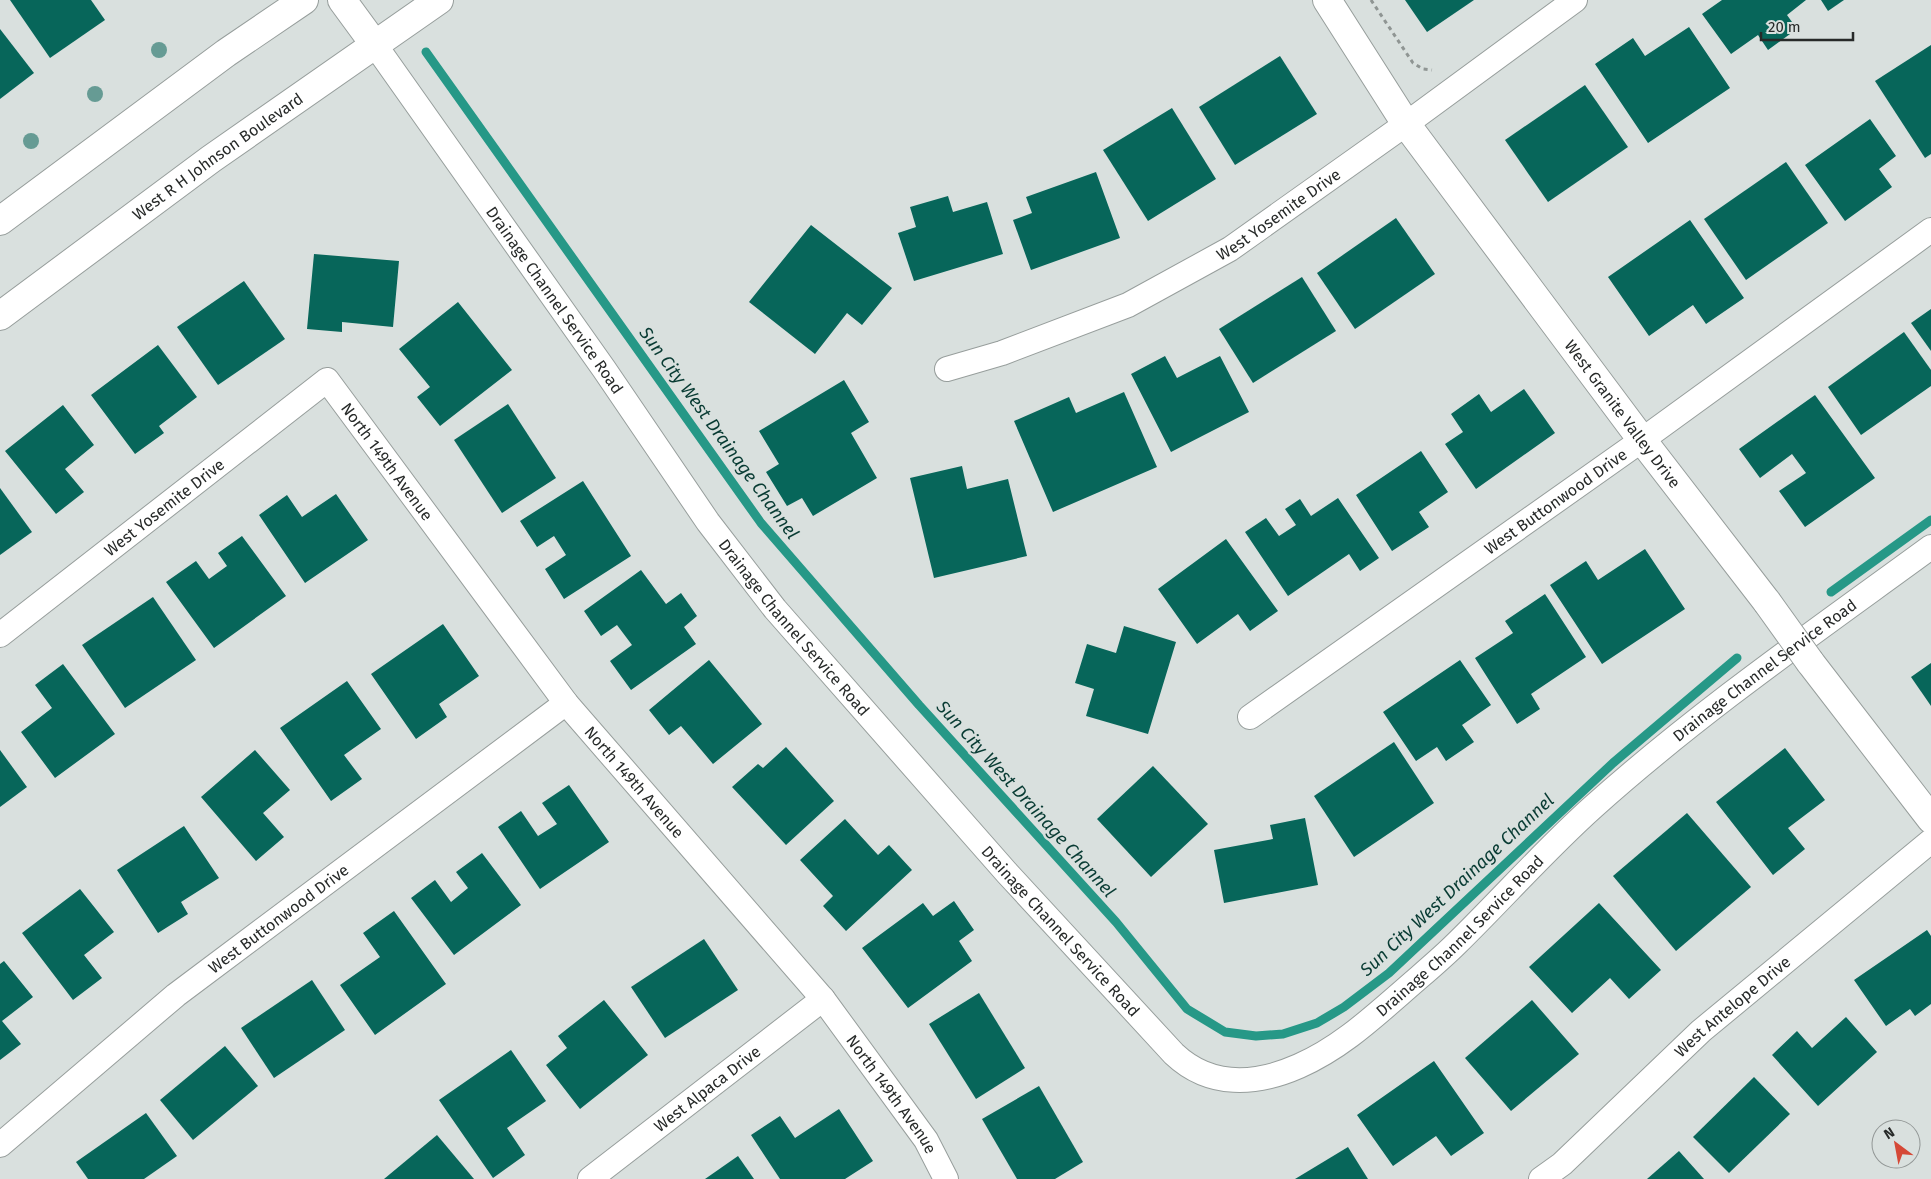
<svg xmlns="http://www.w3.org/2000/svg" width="1931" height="1179" font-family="'Fira Sans',sans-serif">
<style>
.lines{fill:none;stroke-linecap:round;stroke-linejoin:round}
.stream{stroke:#269887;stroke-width:9}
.building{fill:#07665a}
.street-casing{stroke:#979e9c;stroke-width:26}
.secondary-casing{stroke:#979e9c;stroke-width:30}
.path{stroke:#8f9593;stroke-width:3;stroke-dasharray:4 4;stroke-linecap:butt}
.street{stroke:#fff;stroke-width:24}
.secondary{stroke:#fff;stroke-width:28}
.secondary-bridge-casing{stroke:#979e9c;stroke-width:30;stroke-linecap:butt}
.secondary-bridge{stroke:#fff;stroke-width:28}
.tree{fill:#669b94}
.labels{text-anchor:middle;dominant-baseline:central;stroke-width:5;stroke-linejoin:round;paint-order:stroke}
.street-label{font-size:16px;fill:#272a29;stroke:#d9e0de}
.water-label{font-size:18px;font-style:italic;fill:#083b33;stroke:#d9e0de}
</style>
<rect width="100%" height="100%" fill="#d9e0de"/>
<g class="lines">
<!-- stream -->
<g class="stream">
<path d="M426 52 761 523 919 705 1116 922 1187 1009 1225 1032 1256 1036 1283 1034 1317 1023 1344 1007 1389 973 1613 763 1737 658"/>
<path d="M1831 592 1931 520"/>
</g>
</g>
<!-- building -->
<g class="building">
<path d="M10 0H91L105 20 50 58Z"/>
<path d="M1405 0H1474L1427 32Z"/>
<path d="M1722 0H1806L1787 15 1797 29 1768 50 1758 35 1731 54 1702 14Z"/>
<path d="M1821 0H1844L1828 11Z"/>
<path d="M1689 27 1730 88 1648 143 1595 64 1633 38 1645 56Z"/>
<path d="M0 29 34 73 0 99Z"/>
<path d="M1931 45V154L1925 158 1875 81Z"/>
<path d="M1280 56 1317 114 1235 165 1199 107Z"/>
<path d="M1585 85 1628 147 1548 202 1505 140Z"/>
<path d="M1172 108 1216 179 1148 221 1103 150Z"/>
<path d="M1870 119 1896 156 1879 169 1892 187 1845 221 1805 165Z"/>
<path d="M1786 162 1828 223 1746 280 1704 219Z"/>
<path d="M1096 172 1120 238 1031 270 1013 220 1032 213 1026 197Z"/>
<path d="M948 196 953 212 987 202 1003 254 914 281 898 233 916 227 910 207Z"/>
<path d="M1396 218 1435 274 1355 329 1317 273Z"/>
<path d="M1690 220 1744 298 1706 324 1693 305 1649 336 1608 277Z"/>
<path d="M811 225 892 288 862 325 847 313 815 354 749 302Z"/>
<path d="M314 254 399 261 393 327 342 322V332L307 329Z"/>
<path d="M1302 277 1336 331 1253 383 1219 329Z"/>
<path d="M244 281 285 339 218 385 177 327Z"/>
<path d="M458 302 512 370 440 426 417 397 430 387 399 349Z"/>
<path d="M1931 309V351L1911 323Z"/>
<path d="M1904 332 1931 370V386L1861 435 1828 387Z"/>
<path d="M158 345 197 397 159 426 164 433 135 454 91 395Z"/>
<path d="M1165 356 1177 378 1220 356 1249 412 1171 452 1131 374Z"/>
<path d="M844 380 869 422 851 433 877 478 813 516 802 498 787 506 766 472 779 464 759 431Z"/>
<path d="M1524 389 1555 433 1476 489 1445 444 1463 432 1451 414 1479 394 1491 412Z"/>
<path d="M1124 392 1157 467 1053 512 1014 421 1069 397 1076 413Z"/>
<path d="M1815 395 1875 478 1805 527 1779 491 1806 473 1792 454 1760 478 1739 449Z"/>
<path d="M508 404 556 478 502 513 454 440Z"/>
<path d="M63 405 94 445 65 469 84 492 56 514 5 451Z"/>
<path d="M1421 451 1448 492 1419 512 1429 527 1392 551 1356 495Z"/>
<path d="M962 466 967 489 1008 479 1027 556 934 578 910 478Z"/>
<path d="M583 481 631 556 564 599 545 569 566 555 554 536 537 547 520 521Z"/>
<path d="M0 488 32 532 0 555Z"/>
<path d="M336 494 368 540 305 583 259 515 287 495 302 517Z"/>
<path d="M1338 498 1379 558 1360 571 1349 554 1288 596 1245 532 1266 518 1279 536 1296 525 1285 509 1300 499 1311 516Z"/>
<path d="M242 536 286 596 214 648 166 582 196 561 209 579 227 566 218 553Z"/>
<path d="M1226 539 1278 611 1250 631 1238 614 1197 644 1158 589Z"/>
<path d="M1645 549 1685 609 1602 664 1550 585 1586 561 1598 580Z"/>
<path d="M641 570 666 604 681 593 697 616 684 627 696 644 631 690 610 661 632 645 617 625 601 636 584 611Z"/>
<path d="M1545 594 1586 657 1531 694 1540 709 1517 724 1475 658 1513 633 1505 621Z"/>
<path d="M153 597 196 660 125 708 82 645Z"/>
<path d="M443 624 479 676 439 704 447 717 416 739 371 674Z"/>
<path d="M1124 626 1176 642 1148 734 1086 716 1094 689 1075 683 1087 644 1116 653Z"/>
<path d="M709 660 762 724 713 764 681 726 669 735 649 710Z"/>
<path d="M1460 660 1491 705 1462 725 1474 742 1446 761 1437 747 1416 761 1383 712Z"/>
<path d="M1931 663V706L1911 677Z"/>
<path d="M63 664 115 734 55 778 21 732 52 708 35 685Z"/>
<path d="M347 681 381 729 344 755 362 779 331 801 280 728Z"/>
<path d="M1394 742 1434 803 1354 857 1314 796Z"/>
<path d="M786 747 834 801 786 845 732 787 758 764 763 768Z"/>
<path d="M1785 748 1825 800 1788 828 1805 849 1773 875 1716 802Z"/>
<path d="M0 750 27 787 0 807Z"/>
<path d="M255 750 290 790 263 813 284 837 256 861 201 797Z"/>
<path d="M1153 766 1208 824 1151 877 1097 819Z"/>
<path d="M569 785 609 842 540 889 498 827 521 811 538 836 557 824 542 803Z"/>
<path d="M1687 813 1751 887 1676 951 1613 876Z"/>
<path d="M1305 818 1318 885 1224 903 1214 850 1273 839 1270 825Z"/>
<path d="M845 819 878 855 889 845 912 870 846 931 823 906 833 896 800 860Z"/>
<path d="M184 826 219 878 181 902 188 914 158 933 117 870Z"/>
<path d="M482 853 521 905 454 955 411 898 435 880 451 902 468 888 456 872Z"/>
<path d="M80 889 114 932 84 955 102 978 73 1000 22 933Z"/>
<path d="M954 901 974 930 959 941 972 961 908 1008 862 948 923 903 933 916Z"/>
<path d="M1599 903 1661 970 1629 999 1610 978 1572 1013 1529 967Z"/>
<path d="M394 911 446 984 375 1035 340 985 380 957 363 933Z"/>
<path d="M1927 930 1931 936V1004L1915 1016 1910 1009 1886 1026 1854 980Z"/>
<path d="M704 939 738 990 665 1038 631 987Z"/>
<path d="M4 961 33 997 2 1021 21 1044 0 1060V964Z"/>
<path d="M312 980 345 1030 274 1078 241 1028Z"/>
<path d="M979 993 1025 1068 976 1099 929 1024Z"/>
<path d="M604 1000 648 1055 580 1109 546 1065 567 1048 558 1036Z"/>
<path d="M1532 1000 1579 1054 1511 1111 1465 1058Z"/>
<path d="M1846 1017 1877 1052 1818 1106 1772 1055 1797 1031 1812 1048Z"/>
<path d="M225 1046 258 1086 193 1140 160 1100Z"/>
<path d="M511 1050 546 1101 507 1128 525 1155 493 1178 439 1100Z"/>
<path d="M1434 1061 1484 1133 1451 1156 1436 1136 1393 1166 1357 1115Z"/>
<path d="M1754 1077 1790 1114 1729 1173 1693 1137Z"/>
<path d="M1039 1086 1083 1162 1055 1179H1017L982 1119Z"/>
<path d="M839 1109 873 1161 845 1179H780L751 1135 780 1116 795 1138Z"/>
<path d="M146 1113 177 1156 144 1179H88L76 1162Z"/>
<path d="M437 1135 474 1179H384Z"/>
<path d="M1348 1147 1368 1179H1295Z"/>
<path d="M1679 1151 1704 1179H1647Z"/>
<path d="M738 1156 754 1179H705Z"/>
</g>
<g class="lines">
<!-- street casing -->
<g class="street-casing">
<g id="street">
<path id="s1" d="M375 45 604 369 708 522 775 609 1007 873 1174 1054C1210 1088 1256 1085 1299 1066 1338 1049 1369 1021 1400 994 1419 977 1439 961 1457 943 1503 898 1545 850 1593 807 1699 712 1816 631 1931 547"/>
<path id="s2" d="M947 369 1002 353 1128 305 1230 249 1406 124 1575 0"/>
<path id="s3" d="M0 635 327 380 566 703 823 999 926 1140 946 1179"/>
<path id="s4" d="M1250 717 1642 440 1931 230"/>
<path id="s5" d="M0 1145 176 995 566 703"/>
<path id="s6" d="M590 1179 823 999"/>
<path id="s7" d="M1541 1179 1562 1164 1701 1031 1931 841"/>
</g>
</g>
<!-- secondary casing -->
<g class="secondary-casing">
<g id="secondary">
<path d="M342 0 375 45"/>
<path id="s8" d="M1327 0 1406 124 1642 440 1767 602"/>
<path d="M0 221 226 53 304 0"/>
<path id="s9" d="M0 316 211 159 439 0"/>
<path d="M1810 662 1931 819"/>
</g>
</g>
<!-- path -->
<path class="path" d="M1371 0 1413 63 1423 69 1432 70"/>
<!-- street -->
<use href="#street" class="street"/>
<!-- secondary -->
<use href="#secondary" class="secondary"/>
<!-- secondary-bridge casing -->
<g class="secondary-bridge-casing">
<path id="secondary-bridge" d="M1767 602 1810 662"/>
</g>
<!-- secondary-bridge -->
<use href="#secondary-bridge" class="secondary-bridge"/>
</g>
<!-- trees -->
<g class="tree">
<circle cx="159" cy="50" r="8"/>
<circle cx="95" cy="94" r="8"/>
<circle cx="31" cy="141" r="8"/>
</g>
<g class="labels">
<!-- street labels -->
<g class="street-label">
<text stroke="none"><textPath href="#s9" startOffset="270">West R H Johnson Boulevard</textPath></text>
<text stroke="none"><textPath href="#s2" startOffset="368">West Yosemite Drive</textPath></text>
<text stroke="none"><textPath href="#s1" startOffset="312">Drainage Channel Service Road</textPath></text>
<text stroke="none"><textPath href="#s8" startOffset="509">West Granite Valley Drive</textPath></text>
<text stroke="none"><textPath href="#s3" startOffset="516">North 149th Avenue</textPath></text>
<text stroke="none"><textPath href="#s4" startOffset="374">West Buttonwood Drive</textPath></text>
<text stroke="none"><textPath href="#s3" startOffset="208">West Yosemite Drive</textPath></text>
<text stroke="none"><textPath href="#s1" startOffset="718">Drainage Channel Service Road</textPath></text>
<text stroke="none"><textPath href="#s1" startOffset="2036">Drainage Channel Service Road</textPath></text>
<text stroke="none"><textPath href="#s3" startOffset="921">North 149th Avenue</textPath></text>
<text stroke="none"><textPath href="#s5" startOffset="359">West Buttonwood Drive</textPath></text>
<text stroke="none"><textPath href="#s1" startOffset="1122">Drainage Channel Service Road</textPath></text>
<text stroke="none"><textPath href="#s1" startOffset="1631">Drainage Channel Service Road</textPath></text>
<text stroke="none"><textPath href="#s7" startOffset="258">West Antelope Drive</textPath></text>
<text stroke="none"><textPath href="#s6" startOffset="148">West Alpaca Drive</textPath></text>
<text stroke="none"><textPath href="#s3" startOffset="1326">North 149th Avenue</textPath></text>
</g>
<!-- water labels -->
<g class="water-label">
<text transform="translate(719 433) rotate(54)">Sun City West Drainage Channel</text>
<text transform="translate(1026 799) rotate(48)">Sun City West Drainage Channel</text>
<text transform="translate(1457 885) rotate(-43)">Sun City West Drainage Channel</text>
</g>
</g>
<!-- north arrow -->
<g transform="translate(1896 1144) rotate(328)"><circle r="24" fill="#d9e0de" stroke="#929796"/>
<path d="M0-4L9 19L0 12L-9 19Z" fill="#d54836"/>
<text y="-8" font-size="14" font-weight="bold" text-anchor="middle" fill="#272a29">N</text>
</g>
<!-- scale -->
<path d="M1761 32v8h92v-8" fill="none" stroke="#272a29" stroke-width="2.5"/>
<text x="1768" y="32" font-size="15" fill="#272a29" stroke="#d9e0de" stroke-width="4" paint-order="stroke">20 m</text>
</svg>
